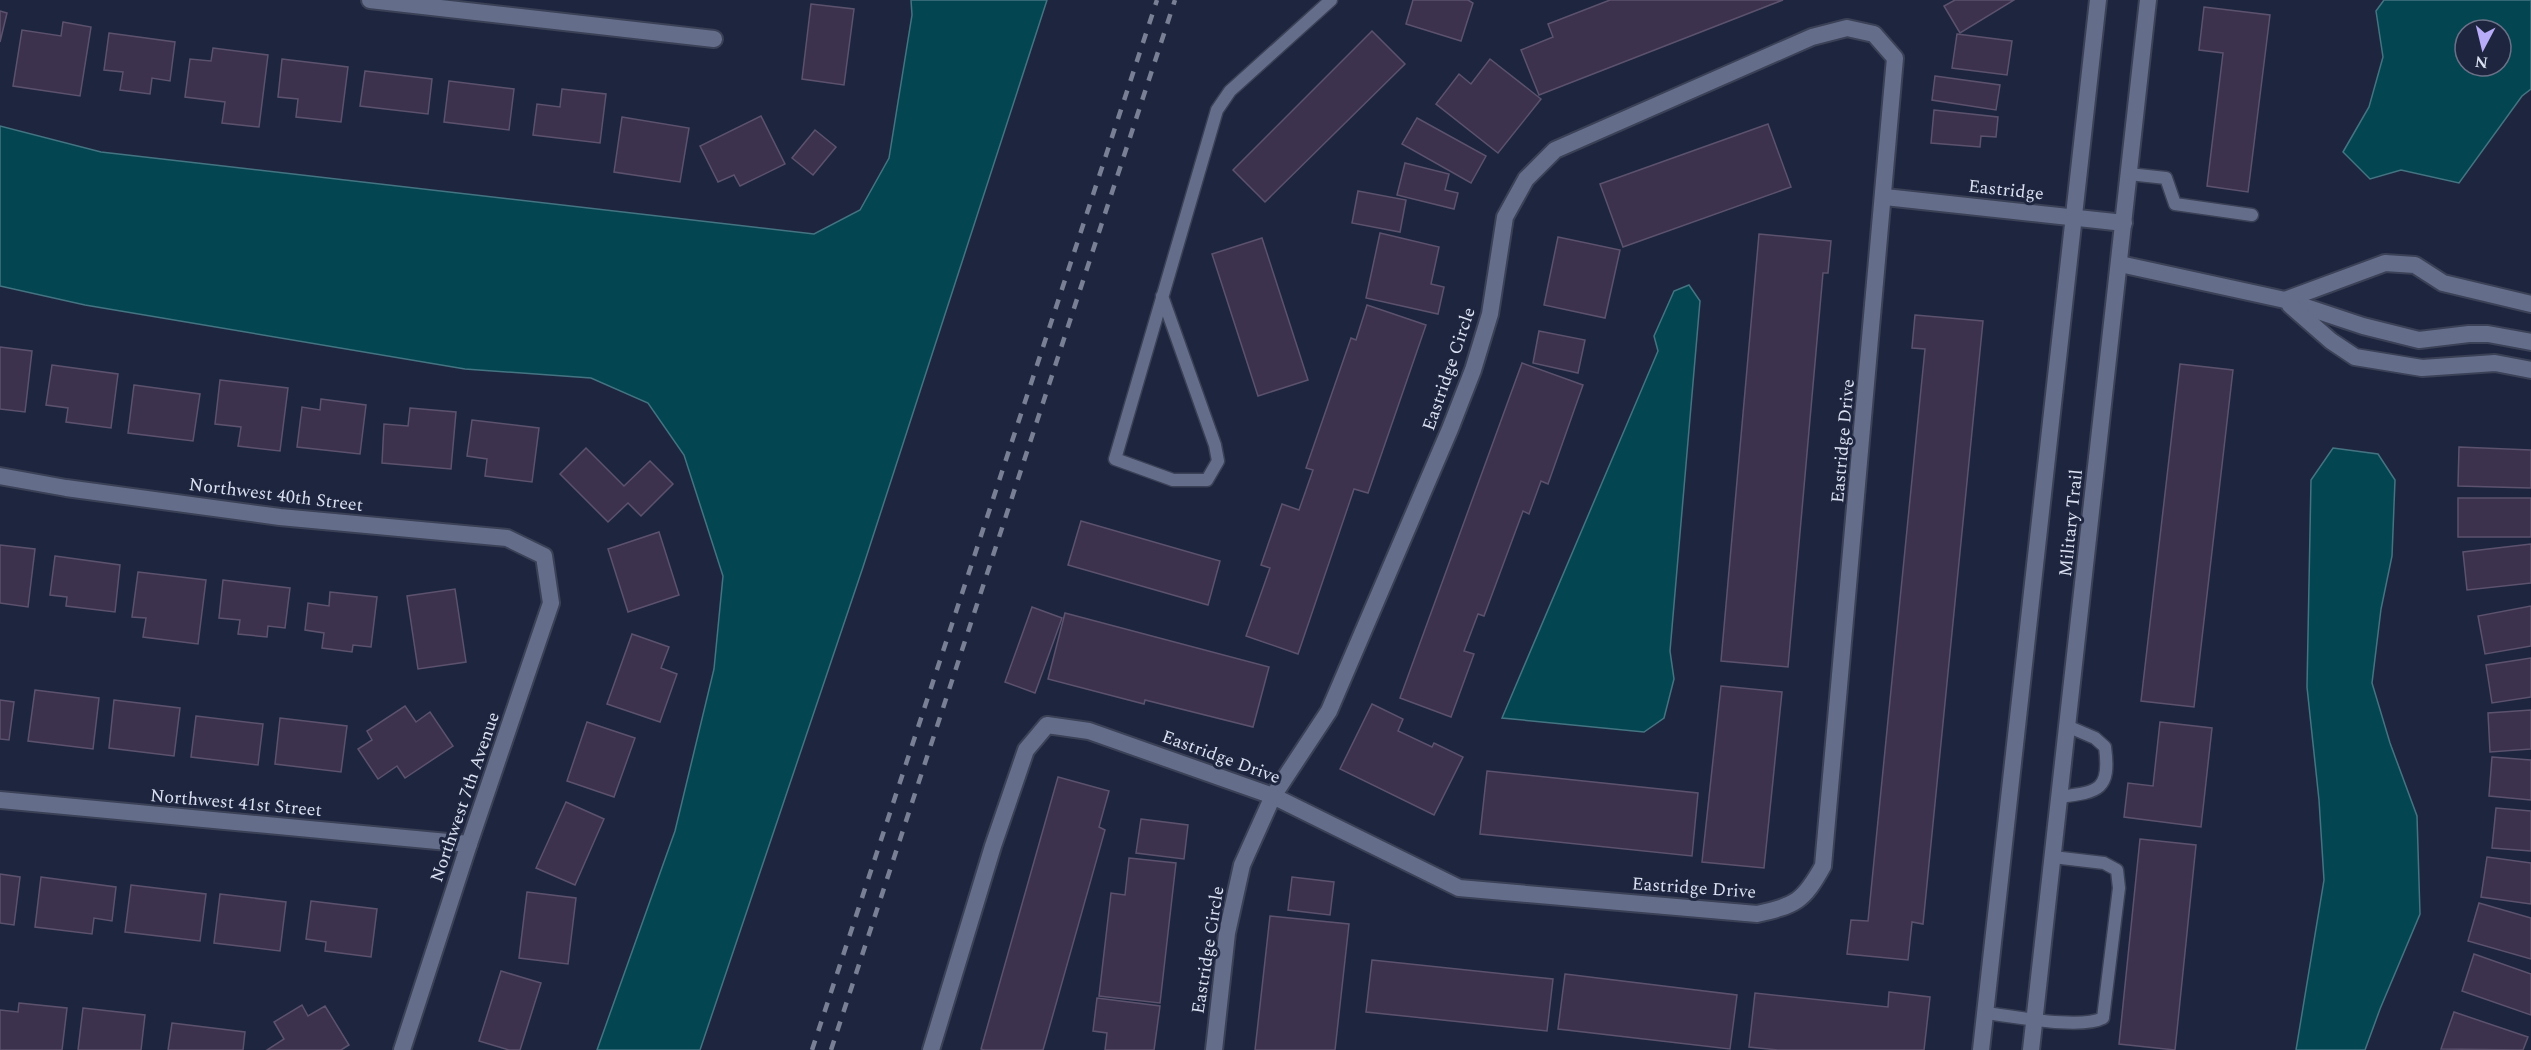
<svg xmlns="http://www.w3.org/2000/svg" width="2531" height="1050" font-family="Spectral,serif">
<style>
.water{fill:#044552;stroke:#447482;stroke-width:1.5;fill-rule:evenodd}
.building{fill:#3c324d;stroke:#5c526e;stroke-width:1.5}
.lines{fill:none;stroke-linecap:round;stroke-linejoin:round}
.service-casing{stroke:#3b4156;stroke-width:15}
.minor-casing{stroke:#3b4156;stroke-width:20}
.tertiary-casing{stroke:#3b4156;stroke-width:20}
.service{stroke:#646e8b;stroke-width:12}
.minor{stroke:#646e8b;stroke-width:16}
.tertiary{stroke:#646e8b;stroke-width:16}
.rail{stroke:#798095;stroke-width:4.5;stroke-dasharray:10 10;stroke-linecap:butt}
.labels{text-anchor:middle;dominant-baseline:central;stroke-width:6;stroke-linejoin:round;paint-order:stroke}
.street-label{font-size:18px;fill:#dbe1f2;stroke:#1e263f}
</style>
<rect width="100%" height="100%" fill="#1e263f"/>
<!-- water -->
<g class="water">
<path d="M911 0H1047L863 567 700 1050H597L675 831 714 669 723 576 684 455 648 403 591 378 465 369 85 305 0 286V126L101 152 814 234 860 210 889 158 912 15Z"/>
<path d="M2384 0H2531V89L2522 96 2459 183 2401 170 2370 179 2343 152 2369 107 2383 57 2376 11ZM2465 30H2501V66H2465Z"/>
<path d="M1689 285 1700 301 1670 651 1674 679 1664 718 1644 732 1502 718 1658 351 1654 336 1674 291Z"/>
<path d="M2333 448 2378 454 2395 480 2392 556 2381 609 2372 683 2390 743 2417 816 2420 914 2380 1009 2365 1050H2296L2324 880 2319 800 2307 687 2311 480Z"/>
</g>
<!-- building -->
<g class="building">
<path d="M1413 0H1468L1473 3 1461 41 1406 24Z"/>
<path d="M1610 0H1783L1539 95 1521 50 1553 37 1548 24Z"/>
<path d="M1955 0H2014L1960 33 1944 6Z"/>
<path d="M811 4 854 9 844 85 802 79Z"/>
<path d="M2204 7 2270 15 2248 192 2207 186 2223 53 2199 50Z"/>
<path d="M0 11 7 13 0 42Z"/>
<path d="M63 22 91 27 80 96 13 86 22 30 61 36Z"/>
<path d="M1372 31 1405 64 1265 202 1233 170Z"/>
<path d="M109 33 175 42 170 81 152 78 150 94 120 90 123 72 104 70Z"/>
<path d="M1957 34 2012 41 2007 75 1952 68Z"/>
<path d="M213 48 268 55 259 127 222 123 225 102 185 97 190 59 211 61Z"/>
<path d="M282 59 348 67 341 122 296 117 298 99 278 97Z"/>
<path d="M1490 59 1541 99 1498 153 1436 104 1459 74 1471 84Z"/>
<path d="M365 71 432 79 428 114 360 106Z"/>
<path d="M1935 76 2000 85 1996 110 1932 100Z"/>
<path d="M449 81 514 89 509 130 444 122Z"/>
<path d="M562 89 606 94 600 143 533 135 537 104 560 107Z"/>
<path d="M1934 110 1998 117 1996 137 1981 136 1980 147 1931 143Z"/>
<path d="M761 116 785 164 740 186 734 175 718 182 700 146Z"/>
<path d="M622 117 689 128 680 182 614 172Z"/>
<path d="M1417 118 1486 156 1471 183 1402 144Z"/>
<path d="M1768 124 1791 187 1623 247 1600 184Z"/>
<path d="M815 130 836 147 813 175 792 158Z"/>
<path d="M1405 163 1449 174 1445 190 1458 193 1454 209 1397 195Z"/>
<path d="M1358 191 1406 200 1400 232 1352 223Z"/>
<path d="M1380 233 1439 247 1431 284 1444 287 1438 314 1366 298Z"/>
<path d="M1759 234 1831 241 1828 273H1823L1788 667 1721 661Z"/>
<path d="M1558 237 1620 250 1605 318 1544 305Z"/>
<path d="M1262 238 1308 380 1258 396 1212 254Z"/>
<path d="M1367 305 1426 325 1368 493 1354 489 1298 654 1246 636 1270 568 1261 565 1282 504 1299 510 1313 470 1306 468 1351 338 1356 340Z"/>
<path d="M1915 315 1983 321 1923 924 1912 922 1908 960 1847 954 1851 920 1868 921 1925 349 1912 348Z"/>
<path d="M1539 331 1585 340 1578 373 1533 363Z"/>
<path d="M0 347 32 351 25 412 0 409Z"/>
<path d="M1522 363 1583 385 1548 484 1541 481 1529 514 1523 511 1484 616 1478 614 1464 651 1474 654 1451 717 1400 698Z"/>
<path d="M2180 364 2233 370 2194 707 2141 701Z"/>
<path d="M52 365 118 374 111 428 66 422 68 408 46 405Z"/>
<path d="M220 380 288 388 280 451 238 446 241 427 215 424Z"/>
<path d="M134 385 200 394 193 441 128 433Z"/>
<path d="M321 399 366 405 360 454 297 447 302 407 320 410Z"/>
<path d="M410 408 456 412 451 469 382 463 384 424 408 426Z"/>
<path d="M472 420 539 428 532 482 485 476 487 459 467 456Z"/>
<path d="M2459 447 2531 450V488L2458 486Z"/>
<path d="M586 448 624 486 650 461 673 484 641 516 628 503 608 522 560 474Z"/>
<rect x="2458" y="498" width="73" height="39"/>
<path d="M1081 521 1220 561 1208 605 1068 565Z"/>
<path d="M659 532 679 595 628 612 608 549Z"/>
<path d="M2531 544V583L2467 590 2463 552Z"/>
<path d="M0 545 35 549 28 607 0 603Z"/>
<path d="M55 556 120 565 115 612 66 606 67 597 50 595Z"/>
<path d="M138 572 206 580 198 644 143 637 146 618 132 617Z"/>
<path d="M223 580 290 588 285 628 268 626 267 637 238 634 240 620 219 618Z"/>
<path d="M455 589 466 662 418 669 407 596Z"/>
<path d="M330 592 377 597 371 647 353 645 352 652 322 648 324 633 305 630 308 603 329 606Z"/>
<path d="M2531 606V646L2485 654 2478 616Z"/>
<path d="M1032 607 1062 618 1035 693 1005 682Z"/>
<path d="M1065 613 1269 667 1253 727 1145 700 1144 704 1048 679Z"/>
<path d="M632 634 669 647 661 668 677 674 660 722 607 704Z"/>
<path d="M2531 658V697L2492 703 2486 665Z"/>
<path d="M1721 686 1782 692 1764 868 1702 862Z"/>
<path d="M35 690 99 698 93 749 28 741Z"/>
<path d="M0 700 14 702 9 740 0 739Z"/>
<path d="M114 700 180 708 174 756 109 748Z"/>
<path d="M1372 704 1403 719 1398 731 1432 747 1434 743 1463 757 1434 815 1340 769Z"/>
<path d="M405 706 416 722 430 712 453 746 405 778 397 766 378 779 358 749 372 740 367 731Z"/>
<path d="M2531 710V749L2490 752 2488 713Z"/>
<path d="M196 716 263 724 258 765 191 757Z"/>
<path d="M280 718 347 726 341 772 275 764Z"/>
<path d="M587 722 635 738 614 797 567 781Z"/>
<path d="M2160 722 2212 728 2201 827 2124 817 2128 783 2153 786Z"/>
<path d="M2492 757 2531 760V800L2489 796Z"/>
<path d="M1487 771 1698 793 1692 856 1480 834Z"/>
<path d="M1058 777 1109 791 1099 827 1105 830 1043 1050H984L981 1049Z"/>
<path d="M566 802 604 819 575 885 536 868Z"/>
<path d="M2496 808 2531 811V851L2492 848Z"/>
<path d="M1141 819 1188 825 1184 859 1136 853Z"/>
<path d="M2140 839 2196 845 2175 1050 2119 1044Z"/>
<path d="M2487 857 2531 863V904L2481 897Z"/>
<path d="M1129 858 1176 863 1160 1003 1099 996 1111 893 1125 895Z"/>
<path d="M0 874 20 877 14 925 0 923Z"/>
<path d="M41 877 116 887 112 921 94 918 92 934 35 927Z"/>
<path d="M1292 877 1334 882 1330 915 1288 910Z"/>
<path d="M131 885 206 894 200 941 125 932Z"/>
<path d="M527 892 576 898 568 964 519 958Z"/>
<path d="M220 894 286 902 280 951 214 943Z"/>
<path d="M311 901 377 909 371 957 325 951 326 942 306 939Z"/>
<path d="M2479 903 2531 918V959L2468 941Z"/>
<path d="M1270 916 1349 924 1335 1050H1255Z"/>
<path d="M2474 954 2531 974V1015L2462 991Z"/>
<path d="M1372 960 1553 979 1547 1031 1366 1012Z"/>
<path d="M501 971 541 983 520 1050H509L479 1041Z"/>
<path d="M1565 974 1737 995 1730 1049 1558 1029Z"/>
<path d="M1889 992 1930 997 1924 1050H1778L1749 1047 1755 993 1888 1007Z"/>
<path d="M1097 998 1160 1006 1154 1050H1105L1107 1033 1093 1031Z"/>
<path d="M19 1003 67 1008 62 1050H0V1010L18 1012Z"/>
<path d="M302 1005 308 1016 325 1006 349 1045 341 1050H267L284 1039 274 1022Z"/>
<path d="M83 1008 145 1015 141 1050H78Z"/>
<path d="M2454 1012 2528 1037 2523 1050 2441 1049Z"/>
<path d="M172 1023 245 1032 243 1050H168Z"/>
</g>
<g class="lines">
<!-- service casing -->
<g class="service-casing">
<g id="service">
<path d="M2129 174 2166 178 2175 204 2252 215"/>
<path d="M1162 296 1215 445 1218 461 1207 480H1173L1115 459 1217 110 1230 91 1331 0"/>
<path d="M2059 797C2098 792 2111 791 2105 747L2095 738 2067 726"/>
<path d="M1985 1013C2013 1016 2080 1030 2103 1018L2119 888 2117 870 2104 863 2053 857"/>
</g>
</g>
<!-- minor casing -->
<g class="minor-casing">
<g id="minor">
<path d="M370 0 714 39"/>
<path d="M1885 197 2124 223"/>
<path d="M2120 264 2285 300 2363 326 2419 340 2469 334H2488L2531 342"/>
<path d="M2285 300 2385 263 2415 265 2443 283 2531 304"/>
<path d="M2290 305 2331 341 2355 357 2422 368 2495 363 2531 370"/>
<path d="M0 476 66 488 280 517 507 538 544 556 551 603 469 844 402 1050"/>
<path d="M0 800 469 844"/>
<path d="M931 1050 993 846 1026 750 1047 725 1089 731 1273 796 1459 888 1757 914C1796 905 1803 902 1823 866L1895 58 1874 34 1847 28 1812 37 1555 150 1526 179 1505 217 1490 314 1473 370 1450 429 1329 711 1273 796 1242 865 1227 933 1214 1050"/>
</g>
</g>
<!-- tertiary casing -->
<g class="tertiary-casing">
<g id="tertiary">
<path d="M1981 1050 2098 0"/>
<path d="M2031 1050 2148 0"/>
</g>
</g>
<!-- service -->
<use href="#service" class="service"/>
<!-- minor -->
<use href="#minor" class="minor"/>
<!-- tertiary -->
<use href="#tertiary" class="tertiary"/>
<!-- rail -->
<g class="rail">
<path d="M812 1050 1157 0"/>
<path d="M831 1050 1175 0"/>
</g>
</g>
<g class="labels">
<!-- street labels -->
<g class="street-label">
<text transform="translate(2006 190) rotate(6)">Eastridge</text>
<text transform="translate(1449 369) rotate(-71)">Eastridge Circle</text>
<text transform="translate(1843 441) rotate(-85)">Eastridge Drive</text>
<text transform="translate(276 495) rotate(7)">Northwest 40th Street</text>
<text transform="translate(2071 523) rotate(-84)">Military Trail</text>
<text transform="translate(1221 757) rotate(20)">Eastridge Drive</text>
<text transform="translate(465 797) rotate(-71)">Northwest 7th Avenue</text>
<text transform="translate(236 803) rotate(5)">Northwest 41st Street</text>
<text transform="translate(1694 888) rotate(4)">Eastridge Drive</text>
<text transform="translate(1208 950) rotate(-81)">Eastridge Circle</text>
</g>
</g>
<!-- north arrow -->
<g transform="translate(2483 48) rotate(187)"><circle r="28" fill="#1e263f" stroke="#6a7187" stroke-width="1.5"/>
<path d="M0-4.5L10 22L0 15L-10 22Z" fill="#b8abf7"/>
<text y="-9" font-size="16" font-weight="bold" text-anchor="middle" fill="#dbe1f2">N</text>
</g>
</svg>
